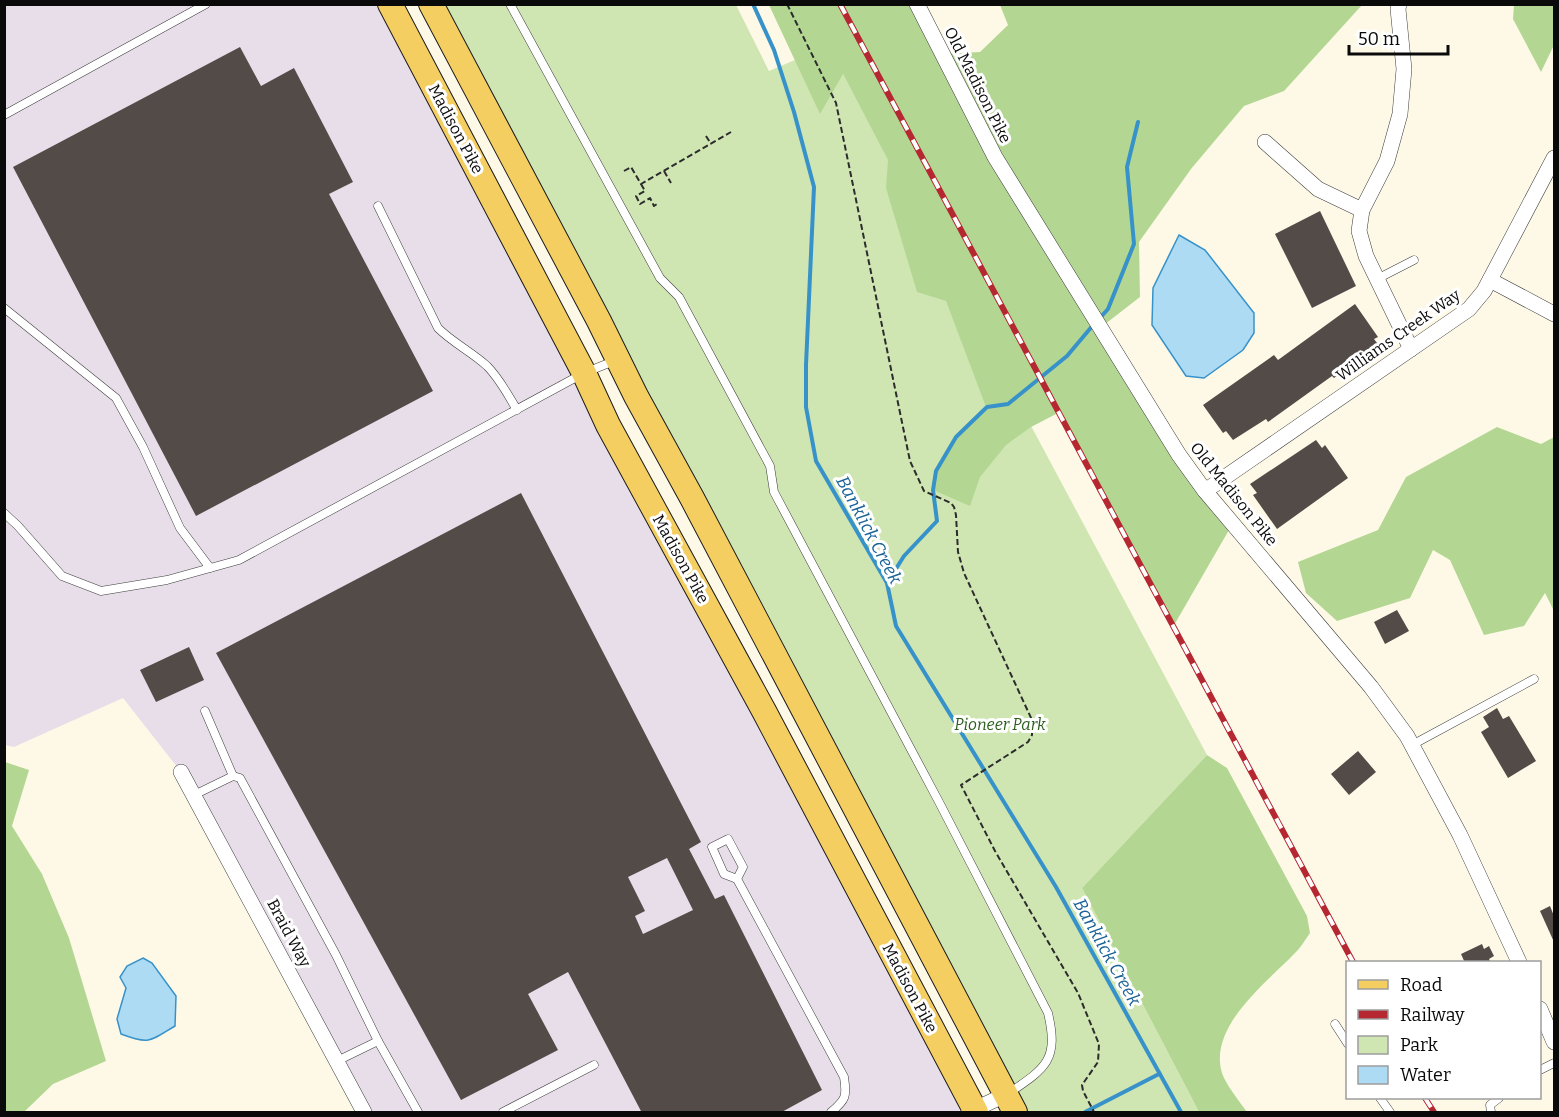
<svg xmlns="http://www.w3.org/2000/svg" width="1559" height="1117" font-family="Bitter,serif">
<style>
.industrial{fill:#e8dee9}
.green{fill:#cfe6b3}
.forest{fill:#b3d793}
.water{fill:#aedbf4;stroke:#3792c9;stroke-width:1.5}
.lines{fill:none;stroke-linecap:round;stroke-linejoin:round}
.stream{stroke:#3792c9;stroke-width:4}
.building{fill:#524b47;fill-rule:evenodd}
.service-casing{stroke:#3d3d3d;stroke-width:9}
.minor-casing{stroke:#3d3d3d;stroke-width:16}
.primary-casing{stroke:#1b1b1b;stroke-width:26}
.path{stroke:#2c2c2c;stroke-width:2;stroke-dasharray:6 3;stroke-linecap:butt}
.service{stroke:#fff;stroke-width:8}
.minor{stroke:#fff;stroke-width:15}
.primary{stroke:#f5ce61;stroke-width:24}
.rail-casing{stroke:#b52731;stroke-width:6}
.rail{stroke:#fff;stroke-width:4;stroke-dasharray:11;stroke-linecap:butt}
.labels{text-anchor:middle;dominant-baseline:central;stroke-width:6;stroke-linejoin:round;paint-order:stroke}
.street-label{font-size:16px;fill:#0a0a0a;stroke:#fff}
.park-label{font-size:16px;font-style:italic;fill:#2c5e1d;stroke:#fff}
.water-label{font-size:18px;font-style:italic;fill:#186297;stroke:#fff}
</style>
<rect width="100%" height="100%" fill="#fef9e7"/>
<!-- industrial -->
<path class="industrial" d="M5 5H390L969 1112H364L181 772 123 698 14 747 5 745Z"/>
<!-- green -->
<path class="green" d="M431 5H736L769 71 828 46 1207 755 1082 888 1199 1112H1015Z"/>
<!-- forest -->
<g class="forest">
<path d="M769 5H917L942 54 980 52 1008 25 1000 5H1362L1284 91 1244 106 1191 169 1139 242 1140 297 1100 328 1233 523 1173 627 1058 413 1031 427 1006 445 980 477 970 506 933 490C939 452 960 433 986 407L946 301 917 292 886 188 888 160 843 74 820 114Z"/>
<path d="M1514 5H1554V45L1541 72 1513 19Z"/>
<path d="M1497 427 1541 444 1554 437V611L1545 593 1524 626 1484 635 1450 560 1433 550 1410 598 1337 621 1306 593 1298 562 1378 530 1406 477Z"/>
<path d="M1207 755 1227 768 1307 916 1310 933C1305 940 1300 949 1293 955 1266 983 1208 1027 1222 1073 1226 1085 1240 1102 1247 1112H1199L1082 888Z"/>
<path d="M5 762 29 770 12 826 42 874 69 938 106 1061 53 1084 24 1112H5Z"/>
</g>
<!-- water -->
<g class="water">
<path d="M1179 235 1205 250 1254 313V333L1243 350 1204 378 1186 376 1152 325 1153 288Z"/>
<path d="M143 958 152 963 176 996 175 1026C150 1041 150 1045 121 1034L117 1019 126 988 120 977 127 966Z"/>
</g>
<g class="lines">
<!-- stream -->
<g class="stream">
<path d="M753 4 774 50 794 112 814 187 806 365V407L816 461 887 583 896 626 1056 887 1181 1112"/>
<path d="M1099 319 1108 309 1134 244 1127 167 1138 122"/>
<path d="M887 583 904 556 937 521 933 490 936 471 956 437 987 407 1008 404 1067 356 1094 324"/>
<path d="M1085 1112 1159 1074"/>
</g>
</g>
<!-- building -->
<g class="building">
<path d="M240 47 261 86 294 68 353 182 329 194 433 391 196 516 13 167Z"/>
<path d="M1320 211 1356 286 1312 308 1275 234Z"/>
<path d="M1355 304 1378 337 1374 339 1380 347 1350 369 1349 367 1334 378 1332 376 1268 422 1266 419 1233 440 1226 431 1223 433 1203 405 1274 355 1278 360Z"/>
<path d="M1316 440 1322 448 1325 445 1348 478 1277 529 1253 495 1257 493 1250 484Z"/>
<path d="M521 493 701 842 689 849 715 899 724 895 822 1090 780 1113H642L568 972 528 994 558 1050 461 1100 216 653ZM667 858 693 910 643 934 635 916 645 911 628 877Z"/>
<path d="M1397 610 1409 631 1385 644 1374 622Z"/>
<path d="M189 647 204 680 156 702 140 670Z"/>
<path d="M1497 708 1503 719 1509 716 1536 761 1508 778 1481 732 1489 727 1483 717Z"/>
<path d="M1358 751 1376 772 1349 795 1331 774Z"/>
<path d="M1550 906 1554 916V942L1540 911Z"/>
<path d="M1482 944 1484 949 1489 946 1494 956 1489 959 1491 963H1465L1461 954Z"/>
</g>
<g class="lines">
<!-- service casing -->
<g class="service-casing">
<g id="service">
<path d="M510 4 660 278 679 297 770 466 774 492 939 802 1048 1013C1059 1060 1046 1068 1009 1093"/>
<path d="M4 115 206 4"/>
<path d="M378 206 438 328C453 343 472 352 487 366 500 379 508 395 517 410"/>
<path d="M1377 279 1414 260"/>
<path d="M4 308 116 398 143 447 180 528 210 568"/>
<path d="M4 513 18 526 62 576 101 591 167 580 239 560 584 373 614 361"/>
<path d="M205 711 233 776"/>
<path d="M1412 745 1534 679"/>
<path d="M194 795 233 776 240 778 336 955 378 1041 337 1061"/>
<path d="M737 879 743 867 728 839 712 847 724 874 737 879 844 1077C847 1096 846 1100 831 1112"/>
<path d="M1335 1024 1348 1044"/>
<path d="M378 1041 418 1112"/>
<path d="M1540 1070 1554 1063"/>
<path d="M1380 1098 1390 1112"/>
<path d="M503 1112 594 1065"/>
<path d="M1491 1112 1490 1105 1499 1098"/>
</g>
</g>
<!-- minor casing -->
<g class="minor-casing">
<g id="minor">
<path d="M917 4 995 157 1179 455 1205 491 1371 687 1407 736 1460 835 1519 962"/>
<path d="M1399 4 1398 9 1404 69 1400 114 1387 161 1362 210 1359 231 1366 256 1411 349"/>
<path d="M1265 142 1318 189 1362 210"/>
<path d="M1490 280 1554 314"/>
<path d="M1205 491 1469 309 1484 291 1554 158"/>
<path d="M181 772 364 1112"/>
<path d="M1540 1009 1554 1042"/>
<path d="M969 1112 1005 1095"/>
</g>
</g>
<!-- primary casing -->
<g class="primary-casing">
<g id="primary">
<path d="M390 4 584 373 608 425 764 711 976 1112"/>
<path d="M431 4 599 321 636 396 692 498 1015 1112"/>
</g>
</g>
<!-- path -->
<g class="path">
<path d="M787 4 836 103 910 461 924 491 951 503 954 507 956 515 958 552 964 573 1032 720V735L1028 742 961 785 995 851 1078 993 1099 1044 1098 1062 1082 1085 1083 1091 1094 1112"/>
<path d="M706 136 711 144"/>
<path d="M624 171 631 167 641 184 731 132"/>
<path d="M664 171 671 183"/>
<path d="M641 184 645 191 636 196 640 204 650 198 654 206 657 204"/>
</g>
<!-- service -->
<use href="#service" class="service"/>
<!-- minor -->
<use href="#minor" class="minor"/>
<!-- primary -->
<use href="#primary" class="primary"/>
<!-- rail casing -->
<g class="rail-casing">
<g id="rail">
<path d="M840 4 1353 962"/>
<path d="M1425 1098 1434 1112"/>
</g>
</g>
<!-- rail -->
<use href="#rail" class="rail"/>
</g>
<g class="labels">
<!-- street labels -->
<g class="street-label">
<text transform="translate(978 85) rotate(63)">Old Madison Pike</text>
<text transform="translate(456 129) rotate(62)">Madison Pike</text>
<text transform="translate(1398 335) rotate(-35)">Williams Creek Way</text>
<text transform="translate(1234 494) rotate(51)">Old Madison Pike</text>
<text transform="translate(681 559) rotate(61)">Madison Pike</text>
<text transform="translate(289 933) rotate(62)">Braid Way</text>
<text transform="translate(910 988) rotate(62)">Madison Pike</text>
</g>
<!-- park labels -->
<g class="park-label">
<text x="1000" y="724">Pioneer Park</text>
</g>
<!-- water labels -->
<g class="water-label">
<text transform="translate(869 530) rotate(62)">Banklick Creek</text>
<text transform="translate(1107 952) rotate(61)">Banklick Creek</text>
</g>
</g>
<!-- border -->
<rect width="1559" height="1117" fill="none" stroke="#0a0a0a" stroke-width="12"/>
<!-- legend -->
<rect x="1346" y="961" width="195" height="138" fill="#ffffff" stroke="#9d9d9d" stroke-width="1.5"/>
<rect x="1358" y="980" width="30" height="9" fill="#f5ce61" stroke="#9d9d9d" stroke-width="1.5"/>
<text x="1400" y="991" font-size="18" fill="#0a0a0a">Road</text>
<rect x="1358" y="1010" width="30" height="9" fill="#b52731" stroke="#9d9d9d" stroke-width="1.5"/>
<text x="1400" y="1021" font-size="18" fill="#0a0a0a">Railway</text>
<rect x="1358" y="1036" width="30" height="18" fill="#cfe6b3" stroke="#9d9d9d" stroke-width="1.5"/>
<text x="1400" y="1051" font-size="18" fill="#0a0a0a">Park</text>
<rect x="1358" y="1066" width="30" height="18" fill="#aedbf4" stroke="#9d9d9d" stroke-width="1.5"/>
<text x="1400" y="1081" font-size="18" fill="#0a0a0a">Water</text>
<!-- scale -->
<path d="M1349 45v9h99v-9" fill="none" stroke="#0a0a0a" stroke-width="3"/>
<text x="1358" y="45" font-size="18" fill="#0a0a0a" stroke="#ffffff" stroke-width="4.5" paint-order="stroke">50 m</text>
</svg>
